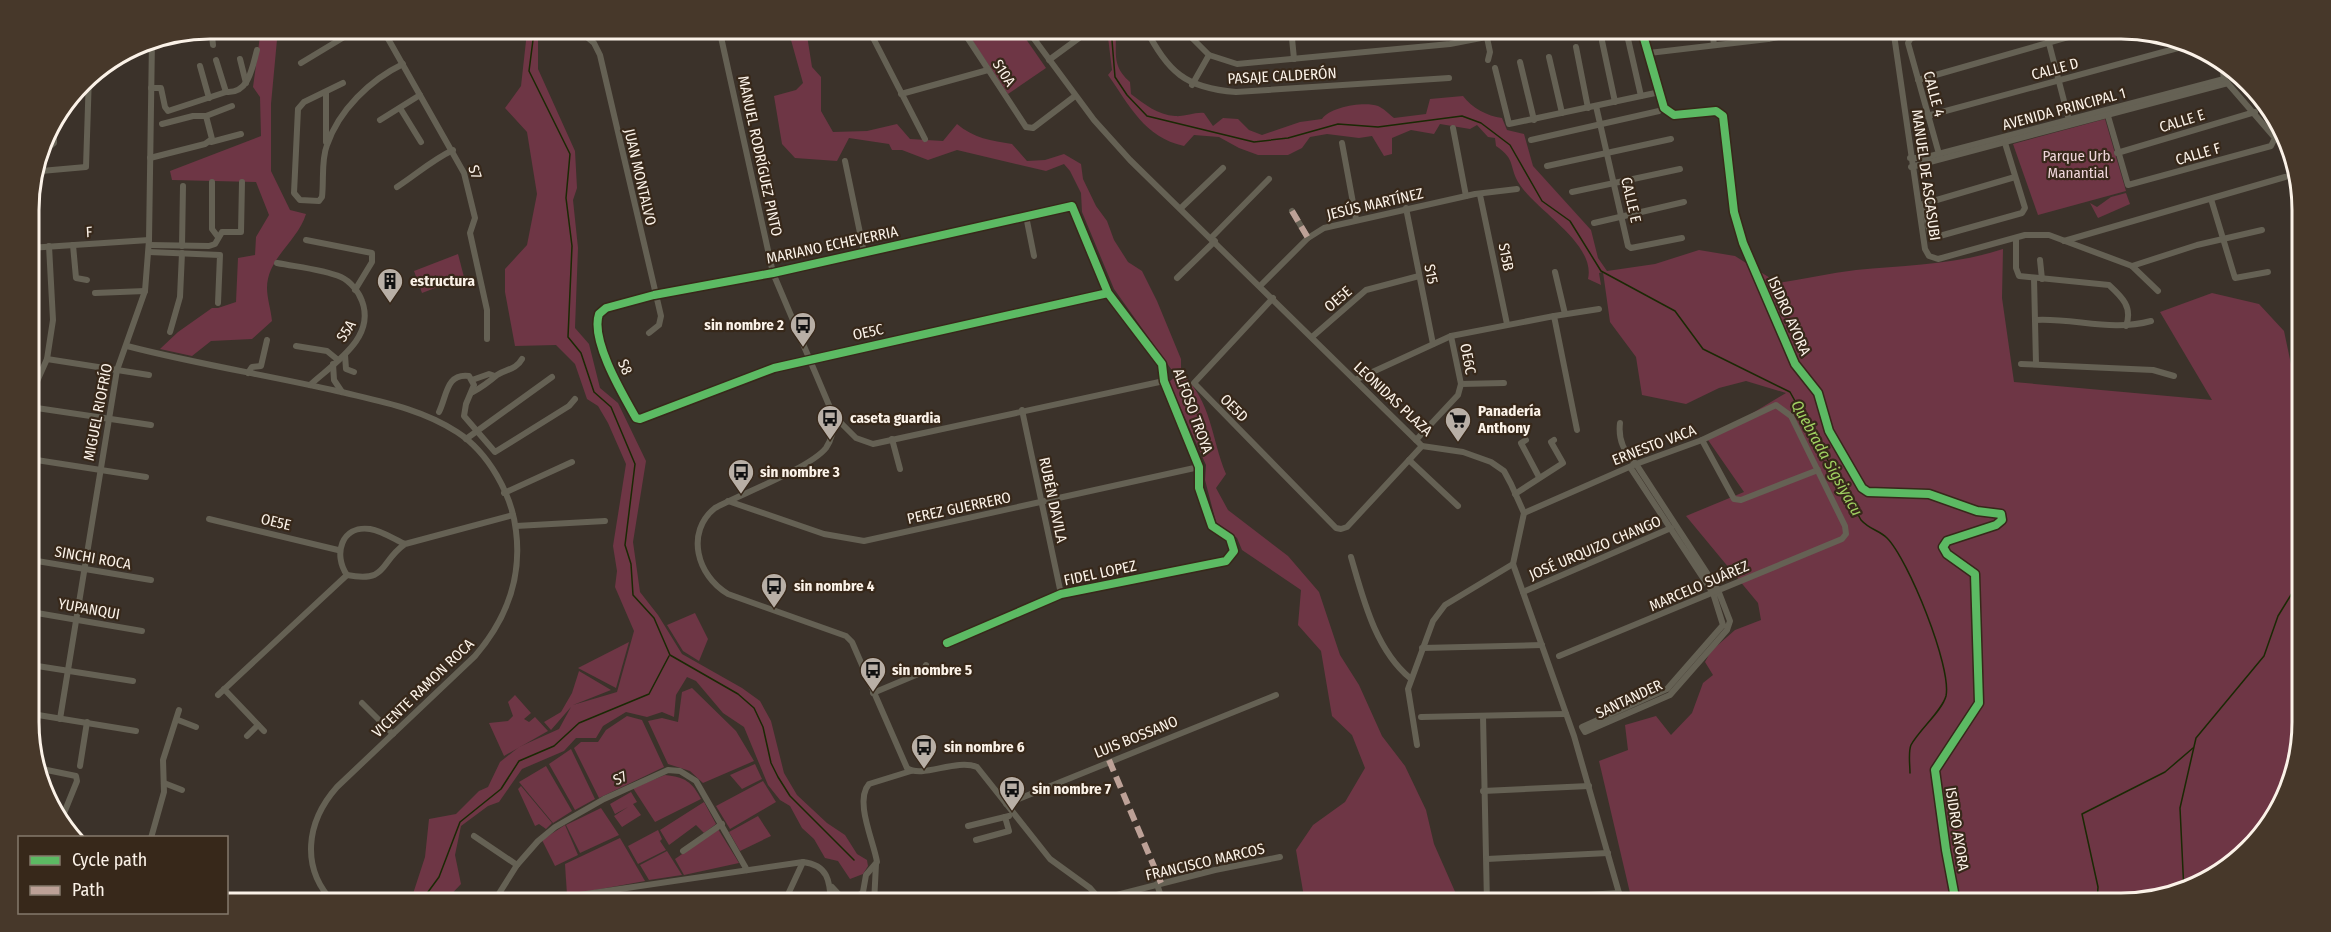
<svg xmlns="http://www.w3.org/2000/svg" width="2331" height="932" font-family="'Fira Sans Condensed',sans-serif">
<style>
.green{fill:#6e3645}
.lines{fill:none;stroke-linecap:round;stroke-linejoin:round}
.stream{stroke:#1a2904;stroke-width:1.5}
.street{stroke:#656154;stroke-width:6}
.quiet{stroke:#bda197;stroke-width:6;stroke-dasharray:12 6;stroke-linecap:butt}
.cycleway-casing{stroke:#37281a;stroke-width:11}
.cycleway{stroke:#5cba63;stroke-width:8}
.labels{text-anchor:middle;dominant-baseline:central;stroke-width:4.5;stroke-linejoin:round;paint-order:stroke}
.street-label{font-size:15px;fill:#fbf2e8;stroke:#37281a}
.park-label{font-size:15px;fill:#efd5da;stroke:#37281a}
.poi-label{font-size:15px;font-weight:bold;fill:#fbf2e8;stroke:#37281a;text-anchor:start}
.water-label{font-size:16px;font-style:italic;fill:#a0d161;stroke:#37281a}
.rim{fill:none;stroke:#fbf2e8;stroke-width:3}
</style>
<rect width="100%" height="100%" fill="#3b322a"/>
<!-- green -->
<g class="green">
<path d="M261 29H278L271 104V171L290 210 306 214C298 241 267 258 267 288 267 298 271 310 272 321L252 339 211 341 192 356 160 349 178 332 212 308H218L236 302 238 258 255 255 256 237 269 215 256 182 172 180 170 171 261 136 260 97 253 87Z"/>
<path d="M524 29H538V69L575 151 577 188 573 200 578 248 575 328 589 344 600 388 618 403 646 461 633 542 640 592 658 615 682 654 742 688 760 701 771 721 784 773 797 795 827 823 845 835 857 854 867 860 868 866 863 874 850 879 838 861 825 858 814 839 802 828 790 806 780 800 768 785 744 727 723 713 696 681 687 677 676 695 674 717 662 712 647 717 626 712 603 726 596 738H576L564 751 522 769 499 802 488 806 461 826 455 855 461 884 444 902 410 903 425 857 429 819 456 814 479 791 488 787 500 762 519 747 559 729 571 707 551 730 544 722 561 712 572 693 579 671 611 690 573 705 617 692 634 631 615 587 617 571 613 546 626 464 608 423 598 406 587 399 575 364 556 345 515 346 505 292V269L527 245 537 194 527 132 505 108 521 86 526 41Z"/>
<path d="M782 29H806L812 67 821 77V111L833 132 867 131 897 124 910 139 943 141 957 124C973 138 992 141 1012 144L1027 161 1045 160 1064 154 1081 164 1083 179 1096 206 1107 221 1114 240 1128 262 1142 271 1157 301 1181 359V373C1212 401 1211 438 1226 474L1216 488 1228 510 1288 556 1319 592 1340 655 1359 685 1382 736 1405 766 1426 810 1434 844 1460 903H1305L1296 850 1313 825 1345 802 1365 768 1352 735 1332 716 1321 651 1298 625 1301 590 1242 550 1237 538 1216 522 1205 480 1206 465 1169 382 1176 376 1114 289 1082 212 1081 193 1070 171 1064 164 1046 171 957 150 928 160 902 150H892L889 144 849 138 837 161 795 158 782 144 774 96 796 90 803 83 791 40Z"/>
<path d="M977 29H1019L1046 68 1008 94 968 34Z"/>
<path d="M1107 29H1115C1118 52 1110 64 1130 82L1131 94C1144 104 1158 115 1175 116 1185 117 1194 112 1204 113L1213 126 1223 118 1238 119 1249 130 1262 135 1300 122 1322 119C1330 107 1364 101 1378 106 1383 108 1389 114 1394 118L1426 114 1430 99 1463 96C1472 108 1487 116 1502 118L1507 130 1524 134 1533 166 1591 230 1598 258 1607 271 1655 264 1699 250 1735 256 1778 283C1804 279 1830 273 1856 270 1906 265 1955 265 2003 249L2002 298 2014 382 2212 400 2160 312 2212 293 2259 304 2284 331 2295 383V433L2302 441V722L2293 781 2265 832 2231 866 2180 894 2133 903H1626L1630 893 1599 761 1628 750 1625 725 1656 716 1671 735 1692 713 1703 683 1713 675 1705 662 1711 651 1735 630 1761 620 1758 603 1686 516 1744 492 1708 440 1786 393 1746 381 1719 388 1686 404 1642 395 1636 357 1610 322 1603 272 1599 273 1601 285 1588 279C1596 244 1538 212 1520 185 1508 167 1517 160 1496 146L1495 138 1488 137 1477 125 1470 129 1440 124 1434 134 1411 130 1392 138V154L1384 156 1372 136 1359 138 1327 134 1310 137 1302 148 1288 155H1258L1239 148 1219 137 1194 135 1184 146C1144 137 1130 106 1108 75L1112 70Z"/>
<path d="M2105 119 2126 191 2038 215 2013 144Z"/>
<path d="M2126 193 2130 204 2098 218 2090 203 2097 207 2111 197Z"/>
<path d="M458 254 464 277 422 293 414 271Z"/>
<path d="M695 613 708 639 699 661 683 651 667 625Z"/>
<path d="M629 642 616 688 578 668Z"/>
<path d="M692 688 736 731 754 761 703 783 690 771 668 764 648 721 662 718 678 722 682 692Z"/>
<path d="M515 695 531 713 524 719 529 722 535 717 548 731 504 756 489 723 508 721 513 716 508 702Z"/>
<path d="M627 716 642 720 664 767 599 798 574 748 581 742H598L606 730Z"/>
<path d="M571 749 595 799 575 810 549 764Z"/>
<path d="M755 764 762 779 742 789 730 775Z"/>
<path d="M546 766 572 811 553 823 519 782Z"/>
<path d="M665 775C685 777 692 782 701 799L655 822 633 788Z"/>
<path d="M763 781 776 802 730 829 716 806Z"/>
<path d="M521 786 552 823 546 829 539 824 535 826 518 789Z"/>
<path d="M631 792 637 802 633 804 641 815 622 827 614 816 628 807 615 814 610 804Z"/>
<path d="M704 802 716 824 704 833 696 825 669 845 660 830Z"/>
<path d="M601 808 619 835 580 853 566 825Z"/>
<path d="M758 816 771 836 740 851 729 832Z"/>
<path d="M565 825 578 855 555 866 542 840Z"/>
<path d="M718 829 739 863 684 875 675 859Z"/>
<path d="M658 830 662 839 660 841 666 850 638 864 628 846Z"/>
<path d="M620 838 645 881 567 895 565 864Z"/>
<path d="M667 851 682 875 649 880 640 865Z"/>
</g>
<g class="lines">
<!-- stream -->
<g class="stream">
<path d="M532 28 533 40 529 71 570 154 566 198 572 246 568 337 581 353 594 392 611 407 635 464 625 545 631 564 633 595 654 618 670 655 738 694 754 708 763 727 771 763 778 777 790 796 854 860"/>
<path d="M1111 28 1115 77 1127 95 1147 116 1254 142 1288 138 1338 124 1378 127 1462 116 1481 123 1510 145 1542 201 1570 221 1601 271 1675 311 1703 349 1790 392 1861 520C1870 530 1879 530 1887 538 1908 559 1952 667 1946 696 1942 711 1919 730 1911 745 1908 752 1910 765 1910 773"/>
<path d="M2301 293V296"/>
<path d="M2184 892 2180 808 2196 738 2264 656 2278 616 2302 577"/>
<path d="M420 903 439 877 460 822 501 789 519 761 554 746 579 723 649 694 669 656"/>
<path d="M2097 903 2098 887 2082 814 2165 772 2193 748"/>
</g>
<!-- street -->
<g class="street">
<path d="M211 28 213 45"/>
<path d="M382 28 464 173 475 218 470 233 487 310V339"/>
<path d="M576 28 594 43 600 55 661 316 659 325 649 333"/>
<path d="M719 28 773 273 834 417C834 428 833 438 826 448 810 468 741 494 715 508 685 532 697 576 728 594L846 636 852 642 907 768C922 779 956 758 977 767L1050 859 1090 888 1103 903"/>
<path d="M868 28 925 139"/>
<path d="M961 28 1026 127 1033 128 1075 96"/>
<path d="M1026 28 1094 120 1130 160 1416 440 1422 446 1463 452 1491 462 1504 471 1511 484 1524 513 1513 564 1574 736 1619 893 1618 903"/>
<path d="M1145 28C1169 72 1184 88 1236 92L1449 78"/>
<path d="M1182 28 1209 55 1237 64 1450 44 1486 37"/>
<path d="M1291 28 1294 59"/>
<path d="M1485 28 1490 52 1488 60"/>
<path d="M1641 28 1664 108 1674 115 1716 111 1723 116 1734 212 1743 243 1795 364 1818 393 1829 431 1862 488 1868 492 1929 494 1977 511 2001 514 2002 520 1996 525 1947 541 1943 547 1947 554 1975 574 1979 703 1935 770 1946 850 1956 903"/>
<path d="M1712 28 1714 45"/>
<path d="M1767 28 1768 39"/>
<path d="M1893 28 1925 249 1929 256 1938 259 2025 235H2049L2132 266 2158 291"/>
<path d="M2045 28 2070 124"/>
<path d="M1032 36 1041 28"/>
<path d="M1628 39 1641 96"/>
<path d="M1602 41 1615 102"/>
<path d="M1576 47 1588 108"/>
<path d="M1649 53 1768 39 1826 28"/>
<path d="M1549 57 1562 113"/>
<path d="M240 59 246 83"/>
<path d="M216 60 226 92C249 94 252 68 257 50"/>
<path d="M1049 60 1079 38"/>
<path d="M1520 62 1534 120"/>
<path d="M301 63 359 28"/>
<path d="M200 66 209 98"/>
<path d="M1495 68 1509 124 1660 92"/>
<path d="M1918 80 2100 28"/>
<path d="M343 83 304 102 298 109 294 193 300 200 319 201 322 197C324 180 321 160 327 145 339 110 370 80 403 64"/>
<path d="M1192 85 1209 55"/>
<path d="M151 88H161L165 107 168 111 226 92"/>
<path d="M326 92V142"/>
<path d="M901 94 988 70"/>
<path d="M1596 106 1628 246 1631 248 1682 238"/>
<path d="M400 108 421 142"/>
<path d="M206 116 232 106"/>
<path d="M1927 116 2189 45"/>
<path d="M2108 116 2128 185 2271 146 2275 138 2224 79 2222 66"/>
<path d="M380 120 420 95"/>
<path d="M1453 128 1466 196"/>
<path d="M1531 140 1659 111"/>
<path d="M2004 141 2005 143 2025 208 2022 213 1936 237 1930 234 1923 204 2015 177"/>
<path d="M211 142 241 134"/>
<path d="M1342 143 1356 219"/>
<path d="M2117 153 2255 112"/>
<path d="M41 154 54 143V120"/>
<path d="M1939 154 1908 43 1911 38 1949 28"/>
<path d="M150 158 205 144 212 139 206 116H193L162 124"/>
<path d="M1910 158H1923L2224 79"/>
<path d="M845 161 864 252"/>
<path d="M1547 166 1671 139"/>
<path d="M1911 167 2228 83"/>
<path d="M37 168 41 171 86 167 89 75"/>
<path d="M212 182V229L218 237"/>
<path d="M397 187C417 174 432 160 453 150"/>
<path d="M1572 192 1680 169"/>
<path d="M1480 195 1507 324"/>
<path d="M2211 199 2235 278 2268 272"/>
<path d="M33 200 37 247"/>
<path d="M1181 208 1223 168"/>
<path d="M1406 208 1433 344"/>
<path d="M1292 211 1308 238"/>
<path d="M1026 216 1034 256"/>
<path d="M1594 223 1684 202"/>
<path d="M1211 238 1269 179"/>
<path d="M2016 238V268L2019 276 2109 285C2122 297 2133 307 2126 326"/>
<path d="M306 240 372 253V262L355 290"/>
<path d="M2064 241 2285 177"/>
<path d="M73 245 76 278 87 280"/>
<path d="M149 245 209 246 215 244 222 232H241L242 182"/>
<path d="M182 246 183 186"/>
<path d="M29 248 149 240"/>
<path d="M149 252 220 255 218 303"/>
<path d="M2040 260 2042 279"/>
<path d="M277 263C297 267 322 269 341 277 350 281 359 292 362 301 376 338 334 363 310 385"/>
<path d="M2132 266 2197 245 2262 230"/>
<path d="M1555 272 1565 314"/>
<path d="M1177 278 1215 241"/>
<path d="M2034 278 2036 364"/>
<path d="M1260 286 1308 238 1324 228 1475 194 1517 189"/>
<path d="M95 293 145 291"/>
<path d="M1273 298 1194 383 1336 528 1341 529 1347 527 1422 446"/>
<path d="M1554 316 1599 309"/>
<path d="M2036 320C2075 318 2112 332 2151 321"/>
<path d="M170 332 180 297 182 253"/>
<path d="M1312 337 1366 290 1419 276"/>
<path d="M127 346C196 364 267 375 337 391 378 401 420 408 457 432 488 452 512 494 516 531 522 578 506 620 475 656L337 787C306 822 300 868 334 903"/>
<path d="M296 346 327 351 338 360"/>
<path d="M345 355 346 369 354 372"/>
<path d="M47 359 149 375"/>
<path d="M333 364 334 380 342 392"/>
<path d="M2021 364 2153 370 2174 376"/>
<path d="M248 373 252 367 261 366 267 340"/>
<path d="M472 380 489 374 495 376"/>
<path d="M1355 380 1451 336 1554 316 1577 430"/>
<path d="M1461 384 1504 383"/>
<path d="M473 392C482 387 490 381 497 375 506 369 516 370 522 359"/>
<path d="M30 397 47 359 53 320 49 246"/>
<path d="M30 407 151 425"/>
<path d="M1022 410 1061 594"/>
<path d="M439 412C447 396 446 373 469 376L474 385 466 404 464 416 495 452 569 406 575 399"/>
<path d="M835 417 856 438 873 444 1164 381"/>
<path d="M1620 423C1618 440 1624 452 1636 464L1718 590 1730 621 1727 630 1670 695 1585 732 1582 727 1667 689 1723 625 1713 593 1630 467"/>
<path d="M466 439 552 377"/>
<path d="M892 439 900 469"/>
<path d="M1416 440 1458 395 1461 384 1451 336"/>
<path d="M1526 440 1521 443 1539 477"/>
<path d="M1702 440 1734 499 1741 500 1818 470"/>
<path d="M30 459 146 477"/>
<path d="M1409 460 1458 506"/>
<path d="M504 493 572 462"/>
<path d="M1515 494 1563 463 1551 442 1554 440"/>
<path d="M728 501 824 534 864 541 1199 467"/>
<path d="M1524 513 1636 464 1702 440 1776 405 1791 416 1845 526 1846 534 1842 539 1559 656"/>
<path d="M209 519 338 550"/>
<path d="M516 526 605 521"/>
<path d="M405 544C394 539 382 531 370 529 341 525 333 555 347 575 389 583 379 562 405 544L513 515"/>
<path d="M1351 557C1363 598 1375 649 1410 678"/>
<path d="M31 560 151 580"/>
<path d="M1523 592 1671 528"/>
<path d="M31 612 142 631"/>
<path d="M947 643 1061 594 1226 561 1234 551 1230 538 1212 526 1199 488V467L1164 381 1162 364 1108 293 1072 206 773 273 654 295 606 308 599 314C590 340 623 395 636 418L640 419 774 368 1108 293"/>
<path d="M1422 648 1542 645"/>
<path d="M31 665 133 681"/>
<path d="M224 689 264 731"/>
<path d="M873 693 923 672 926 665"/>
<path d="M218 695 347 575"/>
<path d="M362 703 393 734"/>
<path d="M32 714 136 731"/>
<path d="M1483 716 1487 903"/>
<path d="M1421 717 1566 714"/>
<path d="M60 719 117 370 145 291 149 240 152 40"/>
<path d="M178 720 196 727"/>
<path d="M247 736 258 725"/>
<path d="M1417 745 1408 689 1433 621 1445 605 1513 564"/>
<path d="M80 766 87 722"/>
<path d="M37 768 76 776 77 781 62 818"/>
<path d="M164 783 182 790"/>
<path d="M1483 791 1589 786"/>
<path d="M1006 804 1276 695"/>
<path d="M968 826 1009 816"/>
<path d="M474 836 517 865"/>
<path d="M151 838 164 792 163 760 179 710"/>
<path d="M976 840 1009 831 1005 817"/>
<path d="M683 851 722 824"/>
<path d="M1487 859 1608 853"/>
<path d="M1157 884 1163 903"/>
<path d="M832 887 844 900H853L863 892 866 875 877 862C874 842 854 801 869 784L911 771"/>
<path d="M1101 899 1215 870 1280 857"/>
<path d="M1520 899 1619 893"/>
<path d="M317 903 329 897"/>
<path d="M493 903 517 865 538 841 555 827 604 799 668 770 680 771 696 781 747 870"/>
<path d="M525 903 803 862C828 865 830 881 831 903"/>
<path d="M784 903 803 862"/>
<path d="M874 903 876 864"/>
</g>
<!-- quiet -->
<g class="quiet">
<path d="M1292 211 1308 238"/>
<path d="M1109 760 1161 883"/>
</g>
<!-- cycleway casing -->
<g class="cycleway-casing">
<g id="cycleway">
<path d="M1641 28 1664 108 1674 115 1716 111 1723 116 1734 212 1743 243 1795 364 1818 393 1829 431 1862 488 1868 492 1929 494 1977 511 2001 514 2002 520 1996 525 1947 541 1943 547 1947 554 1975 574 1979 703 1935 770 1946 850 1956 903"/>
<path d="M947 643 1061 594 1226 561 1234 551 1230 538 1212 526 1199 488V467L1164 381 1162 364 1108 293 1072 206 773 273 654 295 606 308 599 314C590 340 623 395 636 418L640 419 774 368 1108 293"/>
</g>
</g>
<!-- cycleway -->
<use href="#cycleway" class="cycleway"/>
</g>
<!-- icons -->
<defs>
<g id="building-pin" transform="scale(1.35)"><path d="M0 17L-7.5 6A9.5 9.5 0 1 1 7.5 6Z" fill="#b8afa6" stroke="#37281a"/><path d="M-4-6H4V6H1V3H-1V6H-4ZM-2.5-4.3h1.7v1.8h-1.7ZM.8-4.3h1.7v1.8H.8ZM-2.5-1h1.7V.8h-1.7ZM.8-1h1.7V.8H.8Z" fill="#111"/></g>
<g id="bus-pin" transform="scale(1.35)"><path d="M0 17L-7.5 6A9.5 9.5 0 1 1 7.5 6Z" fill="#b8afa6" stroke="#37281a"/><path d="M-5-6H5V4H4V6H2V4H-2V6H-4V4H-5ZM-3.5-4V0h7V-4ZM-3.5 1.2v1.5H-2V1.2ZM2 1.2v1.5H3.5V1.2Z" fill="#111"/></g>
<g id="supermarket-pin" transform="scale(1.35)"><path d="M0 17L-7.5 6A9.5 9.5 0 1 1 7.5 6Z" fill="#b8afa6" stroke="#37281a"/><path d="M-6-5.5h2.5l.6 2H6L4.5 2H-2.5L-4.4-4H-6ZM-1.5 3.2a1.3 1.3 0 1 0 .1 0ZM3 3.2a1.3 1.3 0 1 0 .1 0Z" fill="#111"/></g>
</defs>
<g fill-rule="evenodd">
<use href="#building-pin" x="390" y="281"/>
<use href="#bus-pin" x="803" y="325"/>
<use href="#bus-pin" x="830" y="418"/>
<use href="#supermarket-pin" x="1458" y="420"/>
<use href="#bus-pin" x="741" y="472"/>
<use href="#bus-pin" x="774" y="586"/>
<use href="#bus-pin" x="873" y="670"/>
<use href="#bus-pin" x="924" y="747"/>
<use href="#bus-pin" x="1012" y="789"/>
</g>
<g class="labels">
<!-- street labels -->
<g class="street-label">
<text transform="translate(2055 69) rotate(-15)">CALLE D</text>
<text transform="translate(1004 73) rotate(57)">S10A</text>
<text transform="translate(1282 76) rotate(-3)">PASAJE CALDERÓN</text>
<text transform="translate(1934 94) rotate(75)">CALLE 4</text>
<text transform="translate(2064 109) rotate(-15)">AVENIDA PRINCIPAL 1</text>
<text transform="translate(2182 121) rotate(-17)">CALLE E</text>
<text transform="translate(2198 154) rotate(-16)">CALLE F</text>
<text transform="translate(760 156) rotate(78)">MANUEL RODRÍGUEZ PINTO</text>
<text transform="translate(475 172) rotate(71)">S7</text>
<text transform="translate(1926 175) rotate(82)">MANUEL DE ASCASUBI</text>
<text transform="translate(640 177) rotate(77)">JUAN MONTALVO</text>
<text transform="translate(1631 200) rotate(77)">CALLE E</text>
<text transform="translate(1375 204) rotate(-13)">JESÚS MARTÍNEZ</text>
<text transform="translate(89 232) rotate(-3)">F</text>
<text transform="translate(832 245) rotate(-12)">MARIANO ECHEVERRIA</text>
<text transform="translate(1506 257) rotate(79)">S15B</text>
<text transform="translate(1431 274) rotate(79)">S15</text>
<text transform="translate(1338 299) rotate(-41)">OE5E</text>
<text transform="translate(1789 316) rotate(66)">ISIDRO AYORA</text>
<text transform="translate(346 331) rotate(-57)">S5A</text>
<text transform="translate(868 332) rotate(-12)">OE5C</text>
<text transform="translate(1468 359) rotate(79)">OE6C</text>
<text transform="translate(625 367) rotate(67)">S8</text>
<text transform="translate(1393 399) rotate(43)">LEONIDAS PLAZA</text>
<text transform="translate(1234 408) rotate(45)">OE5D</text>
<text transform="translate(1193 411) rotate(70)">ALFOSO TROYA</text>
<text transform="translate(98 412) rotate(-79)">MIGUEL RIOFRÍO</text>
<text transform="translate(1654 445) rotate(-21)">ERNESTO VACA</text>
<text transform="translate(1053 500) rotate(78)">RUBÉN DAVILA</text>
<text transform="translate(959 508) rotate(-12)">PEREZ GUERRERO</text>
<text transform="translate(276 522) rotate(13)">OE5E</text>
<text transform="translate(1595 548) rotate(-23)">JOSÉ URQUIZO CHANGO</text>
<text transform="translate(93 558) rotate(10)">SINCHI ROCA</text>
<text transform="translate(1100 573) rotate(-12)">FIDEL LOPEZ</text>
<text transform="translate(1699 586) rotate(-23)">MARCELO SUÁREZ</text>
<text transform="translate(89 609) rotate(10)">YUPANQUI</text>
<text transform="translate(423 688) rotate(-44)">VICENTE RAMON ROCA</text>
<text transform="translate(1629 699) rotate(-25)">SANTANDER</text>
<text transform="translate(1136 737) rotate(-22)">LUIS BOSSANO</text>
<text transform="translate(620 778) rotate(-26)">S7</text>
<text transform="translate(1957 829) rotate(81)">ISIDRO AYORA</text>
<text transform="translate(1205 862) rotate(-13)">FRANCISCO MARCOS</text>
</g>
<!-- park labels -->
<g class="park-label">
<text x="2078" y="156">Parque Urb.<tspan x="2078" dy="17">Manantial</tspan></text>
</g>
<!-- poi labels -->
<g class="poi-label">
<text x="410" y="281">estructura</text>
<text x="784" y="325" text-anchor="end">sin nombre 2</text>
<text x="1478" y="411">Panadería<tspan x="1478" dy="17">Anthony</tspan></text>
<text x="850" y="418">caseta guardia</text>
<text x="760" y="472">sin nombre 3</text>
<text x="794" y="586">sin nombre 4</text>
<text x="892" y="670">sin nombre 5</text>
<text x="944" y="747">sin nombre 6</text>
<text x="1032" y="789">sin nombre 7</text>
</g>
<!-- water labels -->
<g class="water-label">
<text transform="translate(1827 458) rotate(61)">Quebrada Sigsiyacu</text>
</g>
</g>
<!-- crop -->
<path d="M0 0H2331V932H0ZM210 39H2121A171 171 0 0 1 2292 210V722A171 171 0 0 1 2121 893H210A171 171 0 0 1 39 722V210A171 171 0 0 1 210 39Z" fill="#47382a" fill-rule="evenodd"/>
<path class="rim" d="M210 39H2121A171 171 0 0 1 2292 210V722A171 171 0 0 1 2121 893H210A171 171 0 0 1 39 722V210A171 171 0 0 1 210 39Z"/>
<!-- legend -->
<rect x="18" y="836" width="210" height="78" fill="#37281a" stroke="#85796c" stroke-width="1.5"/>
<rect x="30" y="856" width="30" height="9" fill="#5cba63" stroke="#85796c" stroke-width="1.5"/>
<text x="72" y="866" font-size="18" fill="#fbf2e8">Cycle path</text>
<rect x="30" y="886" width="30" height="9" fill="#bda197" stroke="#85796c" stroke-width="1.5"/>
<text x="72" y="896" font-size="18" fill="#fbf2e8">Path</text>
</svg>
